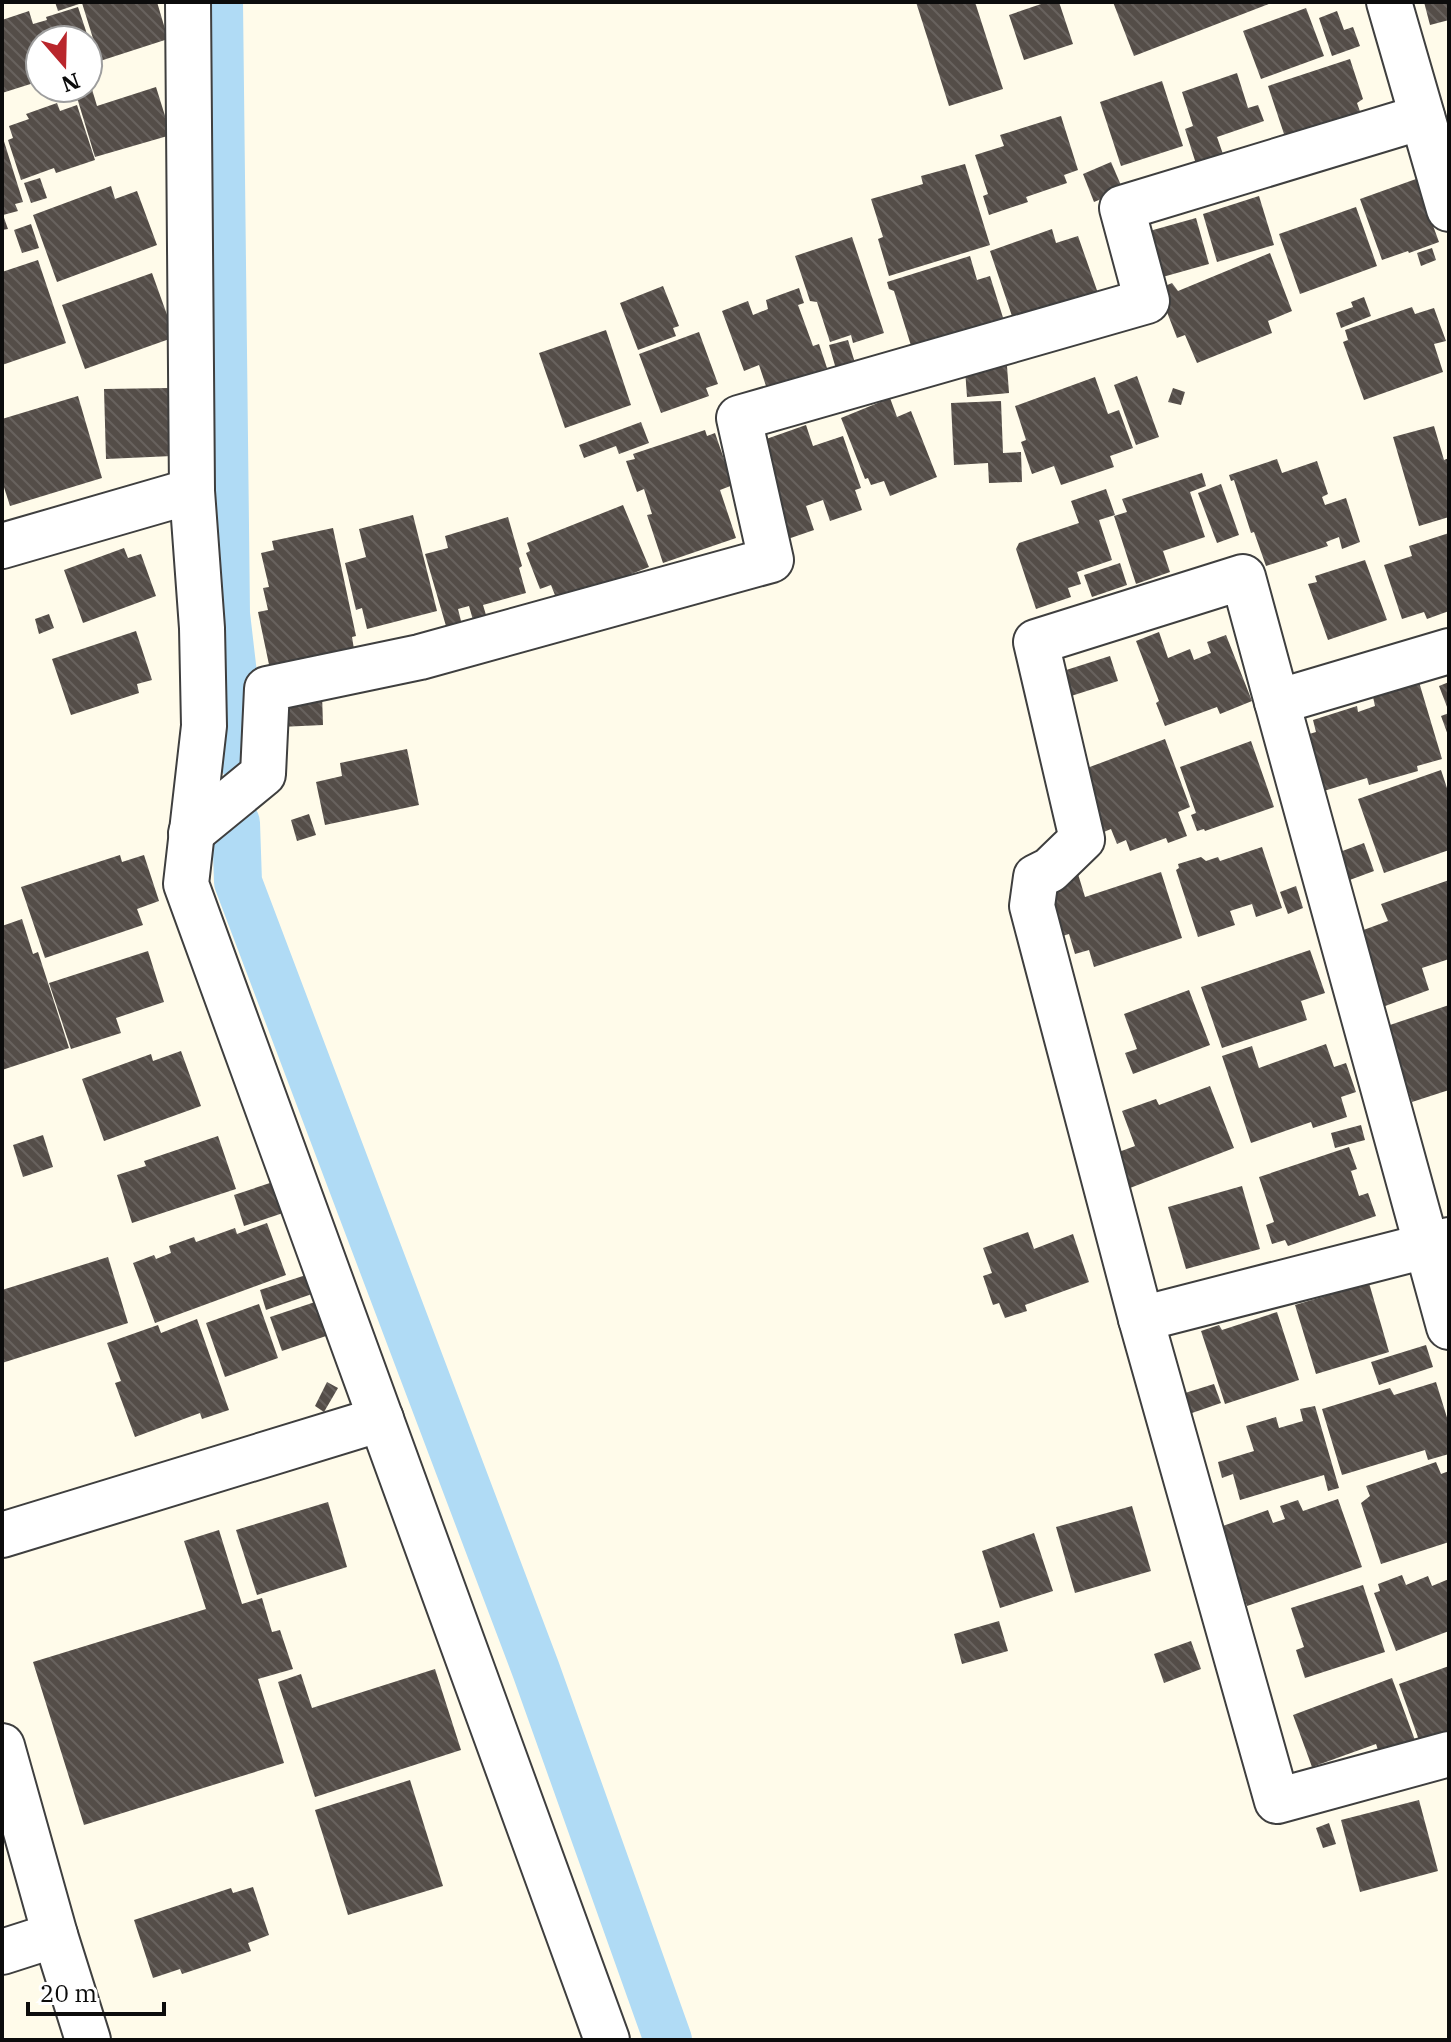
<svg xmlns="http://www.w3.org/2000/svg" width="1451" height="2042" font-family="'IBM Plex Serif',serif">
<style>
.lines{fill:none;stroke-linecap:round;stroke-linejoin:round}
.canal{stroke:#b0dbf5;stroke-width:48}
.building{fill:url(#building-back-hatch)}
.minor-casing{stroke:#3f3f3f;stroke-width:48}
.minor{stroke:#fff;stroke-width:44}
</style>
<defs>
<pattern id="building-back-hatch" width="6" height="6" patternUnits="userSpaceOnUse" patternTransform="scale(2)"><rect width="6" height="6" fill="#544d48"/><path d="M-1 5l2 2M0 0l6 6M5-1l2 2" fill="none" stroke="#68625e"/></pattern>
</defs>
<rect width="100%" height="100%" fill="#fffbea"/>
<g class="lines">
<!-- canal -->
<g class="canal">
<path d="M219 2 226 614 243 760"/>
<path d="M236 823 238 882 536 1670 668 2040"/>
</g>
</g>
<!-- building -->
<g class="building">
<path d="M55 2H157L168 39 100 61 82 3 58 11Z"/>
<path d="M916 2H975L1003 89 949 106Z"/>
<path d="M1047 2H1059L1073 44 1024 60 1009 15Z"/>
<path d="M1113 2H1274L1134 56Z"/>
<path d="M1424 2H1449V20L1430 25Z"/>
<path d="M78 7 89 40H40V81L2 93V20L29 11 33 24 47 20 46 17Z"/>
<path d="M1306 8 1324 56 1261 79 1243 31Z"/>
<path d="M1337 11 1344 30 1353 27 1360 46 1332 56 1319 18Z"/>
<path d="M1350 59 1363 99 1357 103 1363 120 1288 146 1268 86Z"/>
<path d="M1237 73 1248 108 1258 105 1264 121 1217 137 1224 157 1197 167 1185 129 1193 126 1182 92Z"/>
<path d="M1162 81 1183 146 1121 166 1100 102Z"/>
<path d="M91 86 97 106 156 87 171 135 95 157 75 91Z"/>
<path d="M57 103 60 111 77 105 95 160 56 173 54 168 21 180 8 140 13 138 9 126 29 119 26 114Z"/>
<path d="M1061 116 1078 170 1064 175 1067 183 1026 197 1028 202 989 215 983 196 988 194 975 155 1004 146 1000 135Z"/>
<path d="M2 135 23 202 15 204 18 211 3 215 8 229 2 230Z"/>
<path d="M1111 162 1123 190 1094 202 1083 174Z"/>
<path d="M965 164 990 245 889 276 878 239 883 237 871 199 923 184 921 176Z"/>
<path d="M40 178 47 198 31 203 24 183Z"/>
<path d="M1416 179 1439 242 1409 253 1408 251 1382 260 1360 199Z"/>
<path d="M111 186 115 199 137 191 157 245 57 282 33 215Z"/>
<path d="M1259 196 1274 245 1217 262 1203 214Z"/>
<path d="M1356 207 1377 266 1300 294 1279 234Z"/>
<path d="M1196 218 1209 264 1159 278 1146 232Z"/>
<path d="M31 224 39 248 22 253 14 230Z"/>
<path d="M1052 229 1056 243 1078 236 1100 299 1016 328 990 251Z"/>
<path d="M852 237 884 333 853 343 851 335 830 342 817 302 810 301 795 256Z"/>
<path d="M1432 248 1436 260 1421 266 1417 253Z"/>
<path d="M1270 253 1292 311 1268 321 1272 333 1197 363 1185 335 1177 338 1158 289 1172 283 1178 291Z"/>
<path d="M970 256 977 280 990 276 1005 324 913 352 894 291 889 289 887 282Z"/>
<path d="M38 260 66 343 2 365V272Z"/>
<path d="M152 273 175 337 85 369 62 305Z"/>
<path d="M663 286 679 326 673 328 676 336 638 350 620 303Z"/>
<path d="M799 288 804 303 798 305 813 346 819 344 827 368 767 389 759 365 744 371 722 311 748 301 753 315 768 309 766 300Z"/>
<path d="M1364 297 1371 316 1341 328 1336 313 1353 307 1351 302Z"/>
<path d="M1412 307 1415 314 1434 308 1446 341 1434 344 1443 372 1364 400 1343 342 1348 340 1345 330Z"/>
<path d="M606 330 631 405 565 428 539 353Z"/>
<path d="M699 332 718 384 706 388 709 396 661 413 639 354Z"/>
<path d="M848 340 855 363 836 369 829 345Z"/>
<path d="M1007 366 1009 393 967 397 965 369Z"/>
<path d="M1137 376 1159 437 1136 445 1114 385Z"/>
<path d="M1095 377 1108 414 1119 410 1133 448 1110 456 1114 467 1061 485 1054 466 1032 474 1021 442 1026 440 1015 406Z"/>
<path d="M170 388 172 456 106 459 104 389Z"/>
<path d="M1173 388 1185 392 1181 405 1168 402Z"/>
<path d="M78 396 102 478 10 506 2 481V419Z"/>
<path d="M890 398 897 417 911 411 937 477 890 496 884 481 871 485 868 478 865 479 841 418Z"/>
<path d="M1001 401 1003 453 1021 452 1022 482 989 483 988 463 954 465 951 403Z"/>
<path d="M641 422 649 443 619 454 616 446 584 458 579 445Z"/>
<path d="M806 425 813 446 843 436 861 488 855 490 862 510 830 521 823 500 806 506 814 530 782 541 749 445Z"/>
<path d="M1434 426 1444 460 1449 458V517L1419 526 1393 437Z"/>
<path d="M705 430 707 436 715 433 733 485 720 490 736 538 663 563 647 515 652 514 644 489 637 492 626 461 635 459 633 454Z"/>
<path d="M1277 459 1282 473 1317 461 1328 494 1322 497 1325 505 1346 498 1360 542 1342 549 1339 537 1326 542 1328 546 1266 566 1254 532 1251 533 1234 480 1231 481 1229 475Z"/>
<path d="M1202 473 1206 486 1190 492 1205 537 1163 551 1170 572 1136 584 1114 516 1127 512 1122 499Z"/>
<path d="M1221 484 1239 535 1217 543 1198 493Z"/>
<path d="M1106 489 1115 515 1099 520 1112 560 1077 572 1081 584 1068 588 1071 597 1036 609 1016 549 1019 543 1079 523 1071 501Z"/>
<path d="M623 505 649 567 558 603 551 585 540 589 526 553 530 551 527 543Z"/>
<path d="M413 515 437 611 367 629 362 608 356 610 345 563 366 557 359 529Z"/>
<path d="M508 517 522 566 519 568 526 593 483 605 486 615 473 620 469 606 458 609 463 629 448 633 425 554 448 548 445 536Z"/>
<path d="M333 528 356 636 352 637 356 661 272 679 258 612 268 610 263 588 269 587 261 553 274 550 272 541Z"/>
<path d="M1449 533V611L1427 619 1424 612 1402 619 1384 565 1412 556 1409 546Z"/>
<path d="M124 548 128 558 141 554 156 596 83 623 64 570Z"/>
<path d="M1365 560 1387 620 1328 640 1308 584 1317 582 1315 576Z"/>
<path d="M1120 563 1127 585 1092 597 1084 575Z"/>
<path d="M49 614 54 628 39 634 35 619Z"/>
<path d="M136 631 152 680 137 684 139 693 71 715 52 659Z"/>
<path d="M1159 632 1168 658 1190 649 1194 660 1211 653 1207 642 1226 635 1252 701 1220 714 1217 707 1165 726 1156 703 1159 701 1136 641Z"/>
<path d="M1110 656 1118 681 1068 697 1060 672Z"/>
<path d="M1416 672 1442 759 1417 766 1418 771 1369 785 1367 778 1317 793 1299 737 1316 732 1313 720 1357 706 1358 712 1375 706 1373 697 1401 689 1398 678Z"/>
<path d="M1449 682V712L1439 686Z"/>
<path d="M322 694 323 725 280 727 279 695Z"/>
<path d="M1449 713V738L1441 716Z"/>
<path d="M1165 739 1190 807 1178 812 1187 836 1168 843 1166 838 1130 851 1126 840 1117 844 1111 829 1099 834 1089 785 1093 783 1087 768Z"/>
<path d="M1251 741 1274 807 1205 831 1204 829 1197 831 1191 815 1196 813 1180 767Z"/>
<path d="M407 749 419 805 325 825 316 782 342 776 340 763Z"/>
<path d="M1441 770 1449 794V850L1384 873 1358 799Z"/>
<path d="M309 814 316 835 297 841 291 820Z"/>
<path d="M1364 843 1374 871 1347 881 1337 853Z"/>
<path d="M1262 847 1282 908 1256 917 1252 904 1230 911 1235 925 1198 937 1176 870 1179 868 1178 864 1201 857 1206 861 1218 857 1220 861Z"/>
<path d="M120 855 122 862 144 855 159 901 137 909 143 925 45 958 21 887Z"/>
<path d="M1161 872 1182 938 1094 967 1089 950 1075 954 1069 934 1056 938 1052 882 1078 874 1085 897Z"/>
<path d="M1449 880V959L1422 968 1429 990 1377 1009 1358 932 1388 921 1381 904Z"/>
<path d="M1296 886 1303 908 1288 914 1280 892Z"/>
<path d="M22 919 33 954 38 952 69 1048 2 1070V926Z"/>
<path d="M1310 950 1325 993 1301 1001 1307 1020 1222 1048 1201 987Z"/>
<path d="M148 951 164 1002 116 1018 121 1033 71 1049 49 983Z"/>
<path d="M1189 990 1210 1045 1133 1074 1125 1053 1137 1049 1124 1014Z"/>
<path d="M1449 1005V1090L1412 1102 1387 1026Z"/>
<path d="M1326 1044 1334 1067 1346 1063 1356 1092 1341 1097 1347 1117 1313 1128 1311 1122 1251 1143 1222 1056 1252 1046 1259 1068Z"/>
<path d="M181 1051 201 1106 104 1141 82 1079 151 1054 153 1061Z"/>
<path d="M1210 1086 1234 1148 1130 1188 1116 1153 1135 1146 1122 1111 1156 1099 1159 1105Z"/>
<path d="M1361 1125 1365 1140 1335 1148 1331 1133Z"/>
<path d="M43 1135 53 1167 23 1177 13 1145Z"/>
<path d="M218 1136 236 1189 132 1223 117 1175 146 1166 144 1161Z"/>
<path d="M1349 1147 1357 1169 1351 1171 1359 1196 1368 1193 1376 1216 1288 1246 1285 1240 1272 1244 1266 1225 1274 1222 1259 1177Z"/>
<path d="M276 1181 286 1212 244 1226 234 1195Z"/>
<path d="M1242 1186 1260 1249 1186 1269 1168 1207Z"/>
<path d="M267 1223 286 1275 155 1323 133 1263 154 1255 156 1259 171 1253 169 1246 194 1237 196 1242 235 1228 237 1234Z"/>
<path d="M1028 1232 1034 1249 1073 1234 1089 1282 1025 1305 1027 1311 1005 1318 999 1303 993 1305 983 1276 992 1273 983 1248Z"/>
<path d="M108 1257 128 1323 2 1363V1290Z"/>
<path d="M306 1275 312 1294 266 1310 260 1290Z"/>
<path d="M1369 1283 1389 1352 1316 1374 1295 1305Z"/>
<path d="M318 1301 329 1335 282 1351 270 1317Z"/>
<path d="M259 1304 278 1358 225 1377 206 1323Z"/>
<path d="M1277 1312 1299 1380 1225 1404 1201 1331 1219 1325 1222 1330Z"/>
<path d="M197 1319 229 1410 202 1419 200 1413 135 1437 115 1383 121 1381 107 1343 158 1325 161 1333Z"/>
<path d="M1426 1345 1433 1367 1379 1385 1371 1362Z"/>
<path d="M327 1382 338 1388 324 1412 315 1406Z"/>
<path d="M1436 1382 1449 1424V1454L1428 1460 1425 1450 1342 1475 1322 1409 1390 1388 1394 1395Z"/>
<path d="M1214 1384 1221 1403 1192 1413 1185 1393Z"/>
<path d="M1315 1406 1339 1488 1328 1491 1324 1475 1240 1500 1233 1474 1222 1478 1218 1462 1254 1451 1246 1426 1276 1417 1279 1428 1303 1421 1300 1409Z"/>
<path d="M1436 1462 1441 1474 1449 1471V1542L1381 1564 1361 1503 1370 1496 1366 1486Z"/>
<path d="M1338 1499 1362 1567 1247 1606 1220 1527 1268 1510 1273 1523 1285 1519 1280 1506 1298 1500 1303 1511Z"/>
<path d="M328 1502 347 1567 257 1595 236 1530Z"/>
<path d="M1132 1506 1151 1571 1075 1593 1056 1527Z"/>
<path d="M219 1530 242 1604 262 1598 272 1632 280 1630 293 1669 258 1679 284 1763 84 1825 33 1662 206 1609 184 1541Z"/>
<path d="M1034 1533 1053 1591 1000 1608 982 1551Z"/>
<path d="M1402 1575 1406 1585 1428 1576 1432 1586 1449 1579V1631L1396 1651 1374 1593 1380 1591 1378 1584Z"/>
<path d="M1363 1585 1385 1652 1305 1678 1296 1650 1304 1647 1291 1608Z"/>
<path d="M999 1621 1008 1651 962 1664 954 1634Z"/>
<path d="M1191 1641 1201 1669 1164 1683 1154 1654Z"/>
<path d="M1449 1666V1732L1420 1743 1399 1684Z"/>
<path d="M435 1669 461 1750 315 1797 278 1682 301 1674 312 1708Z"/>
<path d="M1392 1678 1416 1743 1380 1756 1376 1744 1312 1767 1293 1715Z"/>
<path d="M410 1780 443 1886 348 1915 315 1810Z"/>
<path d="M1419 1800 1438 1871 1360 1892 1341 1820Z"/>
<path d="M1329 1823 1336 1844 1323 1848 1316 1828Z"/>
<path d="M253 1887 269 1935 248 1943 251 1951 182 1974 180 1969 153 1978 134 1920 231 1888 233 1893Z"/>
</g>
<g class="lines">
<!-- minor casing -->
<g class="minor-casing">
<g id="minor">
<path d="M188 2 192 491 202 628 204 726 186 884 607 2040"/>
<path d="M1389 2 1449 209"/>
<path d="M2 546 192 491"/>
<path d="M1449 651 1277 702 1243 577 1036 642 1082 839 1050 870 1036 877 1032 906 1141 1319 1277 1801 1449 1754"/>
<path d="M1277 702 1449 1327"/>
<path d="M191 833 263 774 267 689 420 657 771 560 739 418 1147 301 1122 208 1422 117"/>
<path d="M1141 1319 1449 1240"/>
<path d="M2 1535 381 1419"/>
<path d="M2 1746 55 1935 88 2040"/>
<path d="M2 1952 55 1935"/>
</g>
</g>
<!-- minor -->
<use href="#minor" class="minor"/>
</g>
<!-- border -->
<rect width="1451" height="2042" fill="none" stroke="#0c0c0c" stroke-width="8"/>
<!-- north arrow -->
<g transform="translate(64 64) rotate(160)"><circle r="38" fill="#ffffff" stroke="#9e9e9e" stroke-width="2"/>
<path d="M0-6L14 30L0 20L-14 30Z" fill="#b9262c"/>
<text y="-12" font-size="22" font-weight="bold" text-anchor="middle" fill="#0c0c0c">N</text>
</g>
<!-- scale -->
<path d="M28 2002v12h136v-12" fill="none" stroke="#0c0c0c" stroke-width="4"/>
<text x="40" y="2002" font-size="24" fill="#0c0c0c" stroke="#ffffff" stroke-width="6" paint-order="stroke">20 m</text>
</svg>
